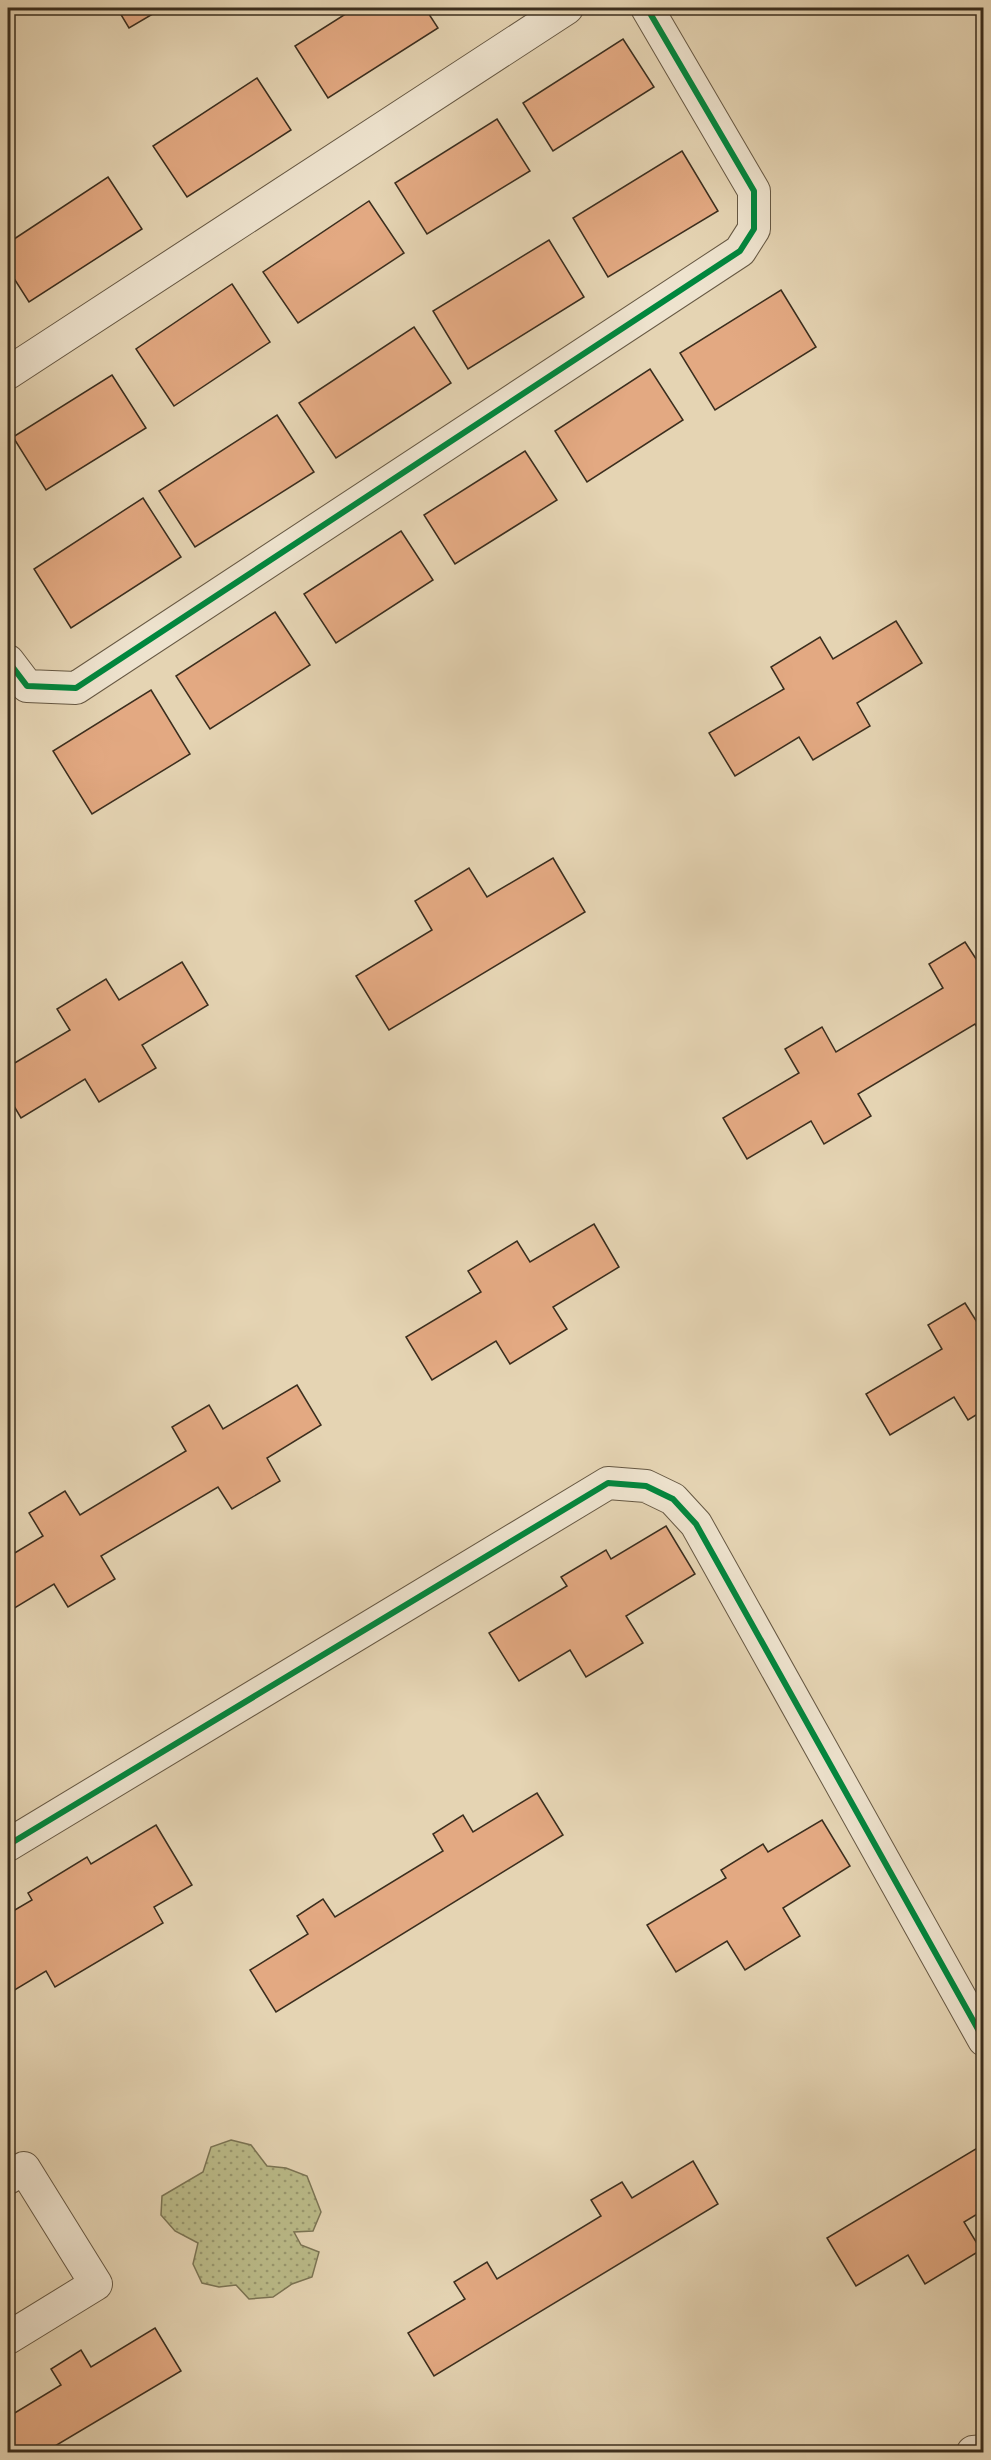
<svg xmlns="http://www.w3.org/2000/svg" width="991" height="2460" font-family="Cardo,serif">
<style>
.grass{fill:url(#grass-dots);stroke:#7b7454;stroke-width:1.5}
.building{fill:#e3a982;stroke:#3b2e1e;stroke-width:1.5}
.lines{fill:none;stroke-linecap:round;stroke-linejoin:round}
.minor-casing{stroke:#665843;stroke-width:34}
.minor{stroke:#eee3ce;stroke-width:32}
.cycleway-casing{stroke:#eee3ce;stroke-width:10}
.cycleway{stroke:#00873e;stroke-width:6}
</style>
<defs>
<pattern id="grass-dots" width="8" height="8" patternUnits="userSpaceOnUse" patternTransform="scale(1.5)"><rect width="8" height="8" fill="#bbbb89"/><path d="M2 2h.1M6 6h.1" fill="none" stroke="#99986f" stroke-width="1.8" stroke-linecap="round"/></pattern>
</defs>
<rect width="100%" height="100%" fill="#e5d4b3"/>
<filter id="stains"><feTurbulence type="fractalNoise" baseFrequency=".00333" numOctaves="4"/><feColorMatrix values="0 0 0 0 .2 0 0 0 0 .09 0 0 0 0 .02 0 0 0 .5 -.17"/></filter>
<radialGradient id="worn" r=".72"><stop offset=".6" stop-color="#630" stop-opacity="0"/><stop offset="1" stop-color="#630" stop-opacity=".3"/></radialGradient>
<!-- grass -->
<path class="grass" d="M231 2140 251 2145 267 2166 286 2168 307 2176 321 2212 313 2231 294 2232 301 2245 319 2252 312 2277 292 2284 273 2297 249 2299 236 2285 219 2287 202 2283 193 2264 198 2243 175 2231 161 2215 162 2196 203 2172 211 2147Z"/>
<!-- building -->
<g class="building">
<path d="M117 8H163L129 28Z"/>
<path d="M355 8H425L438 28 328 98 295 46Z"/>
<path d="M623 39 654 87 553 151 523 103Z"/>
<path d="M257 78 291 130 187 197 153 146Z"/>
<path d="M497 119 530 171 427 234 395 183Z"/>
<path d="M682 151 718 211 608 277 573 218Z"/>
<path d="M108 177 142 229 29 302 8 269V243Z"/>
<path d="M369 201 404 253 298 323 263 272Z"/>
<path d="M549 240 584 297 468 369 433 311Z"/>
<path d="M232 284 270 342 174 406 136 349Z"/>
<path d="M781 290 816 347 715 410 680 353Z"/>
<path d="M414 327 451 383 336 458 299 403Z"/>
<path d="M650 369 683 420 587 482 555 431Z"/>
<path d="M112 375 146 428 46 490 13 437Z"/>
<path d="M277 415 314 472 195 547 159 491Z"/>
<path d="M525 451 557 500 455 564 424 515Z"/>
<path d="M143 498 181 557 71 628 34 569Z"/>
<path d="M401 531 433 580 336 643 304 594Z"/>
<path d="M275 612 310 665 210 729 176 676Z"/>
<path d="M896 621 922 663 857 703 870 726 813 760 799 737 735 776 709 733 784 689 771 667 820 637 833 659Z"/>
<path d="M151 690 190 754 92 814 53 751Z"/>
<path d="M553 858 585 912 389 1030 356 976 432 930 415 901 469 868 487 897Z"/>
<path d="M965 942 980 965 984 963V1038L975 1024 858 1094 871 1116 824 1144 811 1121 747 1159 723 1118 799 1073 785 1049 822 1027 836 1052 943 988 929 964Z"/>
<path d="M182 962 208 1005 142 1045 156 1068 99 1102 85 1079 21 1118 8 1096V1067L70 1030 57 1009 106 979 119 1000Z"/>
<path d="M594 1224 619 1267 553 1307 567 1329 510 1364 496 1341 432 1380 406 1337 481 1292 468 1271 517 1241 530 1262Z"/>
<path d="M965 1303 980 1327 984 1325V1410L968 1420 954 1397 890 1435 866 1394 942 1349 928 1325Z"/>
<path d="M297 1385 321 1425 267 1458 280 1481 232 1509 218 1487 101 1556 115 1579 68 1607 54 1584 8 1612V1557L43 1536 29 1513 65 1491 80 1515 186 1451 172 1427 209 1405 223 1429Z"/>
<path d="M666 1526 695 1574 626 1616 643 1643 586 1677 570 1650 519 1681 489 1633 567 1586 561 1577 606 1550 611 1559Z"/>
<path d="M537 1793 563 1835 276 2012 250 1970 308 1934 297 1916 323 1899 335 1917 443 1851 433 1834 463 1815 473 1832Z"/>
<path d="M822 1820 850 1866 783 1908 800 1936 745 1970 727 1941 676 1972 647 1925 726 1878 721 1870 763 1844 768 1852Z"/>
<path d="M156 1825 192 1885 154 1907 163 1923 55 1987 46 1971 8 1994V1914L32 1900 28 1893 87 1857 91 1864Z"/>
<path d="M8 2110 14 2121 8 2125Z"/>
<path d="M984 2144V2210L964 2222 981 2250 925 2284 908 2255 856 2286 827 2238Z"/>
<path d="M693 2161 718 2204 434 2376 408 2333 465 2299 454 2282 487 2262 497 2279 601 2216 591 2200 622 2182 632 2198Z"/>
<path d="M155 2328 181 2371 45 2452H8V2417L61 2385 51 2369 81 2350 91 2367Z"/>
</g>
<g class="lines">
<!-- minor casing -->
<g class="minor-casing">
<g id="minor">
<path d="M8 373 567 8"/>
<path d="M8 661 27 686 76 688 740 251 754 229V191L647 8"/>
<path d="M8 1845 608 1483 646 1486 673 1499 696 1524 984 2040"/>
<path d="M8 2178 24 2168 96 2284 8 2338"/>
<path d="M973 2452 984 2451"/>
</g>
</g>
<!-- minor -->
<use href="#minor" class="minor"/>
<!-- cycleway casing -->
<g class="cycleway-casing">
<g id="cycleway">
<path d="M8 661 27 686 76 688 740 251 754 229V191L647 8"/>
<path d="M8 1845 608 1483 646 1486 673 1499 696 1524 984 2040"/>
</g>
</g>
<!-- cycleway -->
<use href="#cycleway" class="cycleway"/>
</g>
<!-- margin -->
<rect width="991" height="2460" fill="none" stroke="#e5d4b3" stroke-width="30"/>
<rect x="9" y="9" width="973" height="2442" fill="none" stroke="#3b2e1e" stroke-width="3"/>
<rect x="15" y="15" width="961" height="2430" fill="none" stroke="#3b2e1e" stroke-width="1.5"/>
<rect width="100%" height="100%" filter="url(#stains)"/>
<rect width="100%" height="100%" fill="url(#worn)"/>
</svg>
